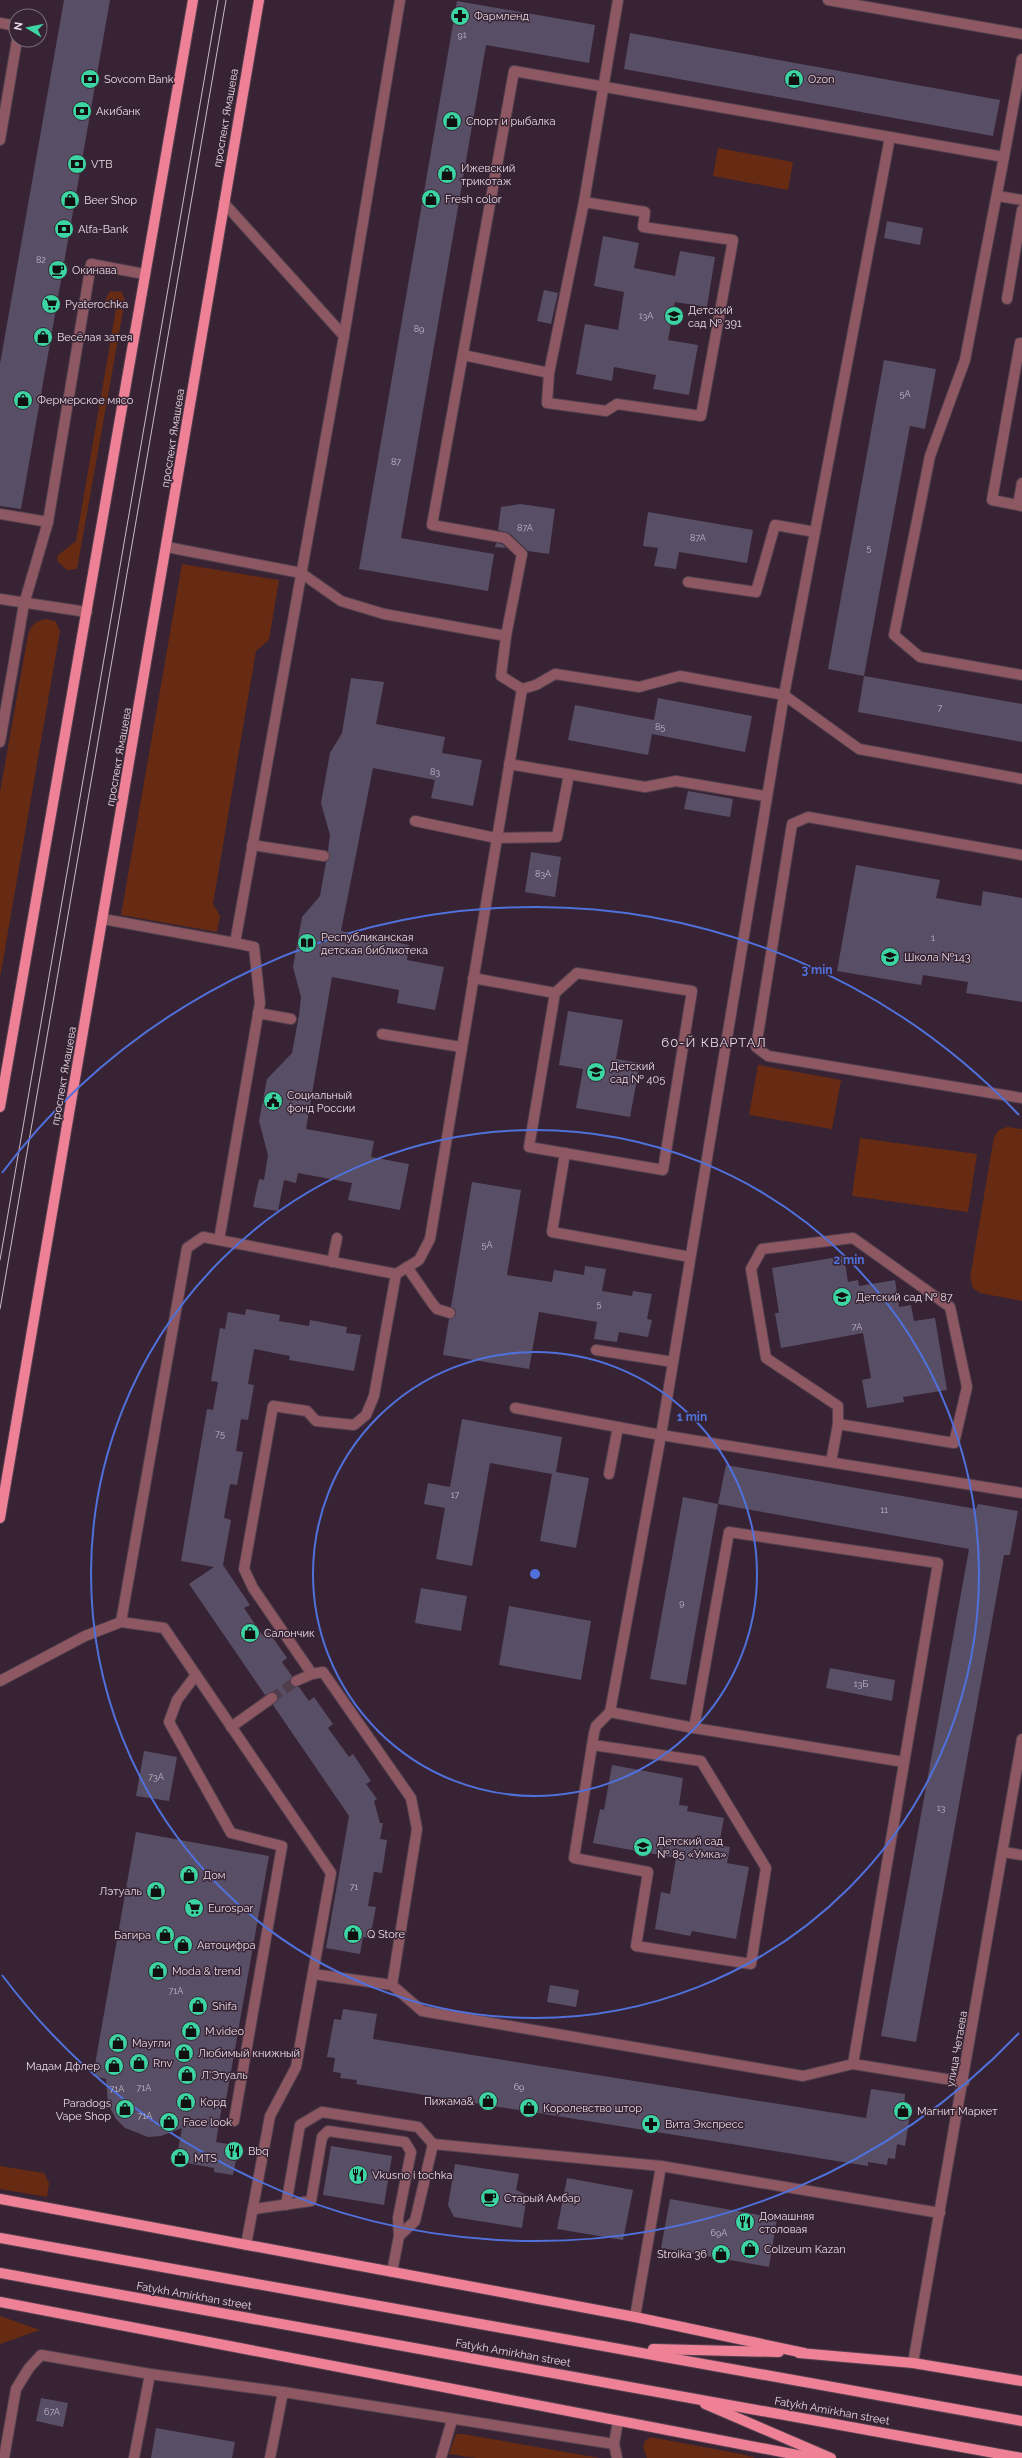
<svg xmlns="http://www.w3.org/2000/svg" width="1022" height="2458" font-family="Raleway,sans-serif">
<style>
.green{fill:#662b12}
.building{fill:#584f67}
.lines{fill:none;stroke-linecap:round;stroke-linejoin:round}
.minor-tunnel{stroke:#513e4d;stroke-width:10;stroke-dasharray:10 5;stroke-linecap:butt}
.minor-casing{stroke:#53404f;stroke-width:12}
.major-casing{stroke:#53404f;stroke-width:12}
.minor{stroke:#8d5861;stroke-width:10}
.major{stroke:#ef8197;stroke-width:10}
.tram{stroke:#c9bac5;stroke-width:1}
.ring{fill:none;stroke:#5071db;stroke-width:2}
.labels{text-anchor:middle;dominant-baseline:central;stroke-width:3;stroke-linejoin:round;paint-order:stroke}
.number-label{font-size:9px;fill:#c3b6c4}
.poi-label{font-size:11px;fill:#e7d9e3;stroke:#372333;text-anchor:start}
.street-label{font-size:11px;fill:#e7d9e3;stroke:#372333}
.quarter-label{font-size:13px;letter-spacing:1px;fill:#e7d9e3;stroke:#372333}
.centre{fill:#5071db;stroke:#372333;stroke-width:2}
.ring-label{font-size:12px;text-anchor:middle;font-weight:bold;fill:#5071db;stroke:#372333;stroke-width:3;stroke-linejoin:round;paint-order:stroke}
</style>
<rect width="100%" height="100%" fill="#372333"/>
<!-- green -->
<g class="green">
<path d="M718 148 793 162 788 190 713 176Z"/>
<path d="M110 291 122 292 125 300 77 569 67 570 58 562 57 556 76 541 116 309 105 306 104 303Z"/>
<path d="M182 564 279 580 269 640 256 651 213 904 220 916 217 932 121 915Z"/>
<path d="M46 619 55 621 60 631 0 978V792L28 635C31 625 35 621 46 619Z"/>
<path d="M758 1065 841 1080 832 1129 749 1115Z"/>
<path d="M1007 1127 1022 1129V1301L980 1293 973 1288 970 1278 994 1137 999 1130Z"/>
<path d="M860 1138 977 1154 968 1212 852 1196Z"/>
<path d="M0 2166 44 2173 49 2183 47 2197 0 2189Z"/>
<path d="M0 2316 40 2330 0 2344Z"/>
<path d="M456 2434H463L600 2458H476L449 2454Z"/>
<path d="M650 2437 746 2455 755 2458H647L643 2447 645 2441Z"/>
</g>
<!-- building -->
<g class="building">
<path d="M64 0H110L21 509 0 506V364Z"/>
<path d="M457 1 595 25 589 63 486 45 401 538 494 554 488 591 359 569Z"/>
<path d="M630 33 1000 100 993 136 624 69Z"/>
<path d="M887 221 923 228 920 245 884 238Z"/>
<path d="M603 236 639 243 634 268 675 276 680 251 715 257 707 307 675 302 668 340 698 345 689 395 653 389 656 375 614 367 612 381 576 374 585 324 618 330 624 292 594 286Z"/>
<path d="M544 290 558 293 551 324 537 321Z"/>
<path d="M884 360 936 369 925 429 910 426 864 676 828 669Z"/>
<path d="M520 504 555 509 549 554 528 551 509 533 498 530 501 507Z"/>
<path d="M648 512 753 530 747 563 679 552 676 569 654 566 658 548 643 546Z"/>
<path d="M496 543 502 544 506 548 495 547Z"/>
<path d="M864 676 1022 704V742L858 712Z"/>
<path d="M351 678 384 682 376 724 445 737 442 753 482 760 473 806 431 798 435 780 373 768 341 931 409 945 407 960 444 967 435 1010 397 1003 399 990 332 977 306 1129 374 1141 371 1157 409 1164 400 1210 348 1200 352 1183 298 1173 296 1183 284 1180 278 1211 253 1207 259 1179 264 1180 268 1155 259 1121 267 1079 292 1053 299 1015 301 997 293 967 302 917 320 896 326 862 330 857 328 851 330 835 321 803 330 753 342 733Z"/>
<path d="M658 698 752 716 745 752 652 734 648 755 568 740 575 705 654 720Z"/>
<path d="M688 791 733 799 730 817 684 809Z"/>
<path d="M531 852 561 857 555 897 525 892Z"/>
<path d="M856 865 940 880 936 898 981 906 983 891 1022 898V1002L966 993 968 982 923 975 921 985 837 971Z"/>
<path d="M568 1011 623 1020 616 1059 640 1063 630 1117 576 1108 583 1069 559 1065Z"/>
<path d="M472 1182 521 1190 507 1275 552 1282 554 1270 584 1275 585 1266 606 1269 602 1291 632 1296 633 1291 652 1294 647 1319 652 1320 648 1337 619 1332 617 1342 594 1339 597 1322 539 1312 529 1369 443 1355 449 1319 456 1315 455 1309 451 1307Z"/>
<path d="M844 1256 848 1282 858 1280 859 1286 895 1280 899 1307 911 1305 914 1321 935 1318 947 1390 903 1397 904 1402 867 1408 862 1380 871 1378 863 1333 781 1348 775 1313H779L772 1268Z"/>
<path d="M246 1309 280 1315 279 1321 309 1326 310 1320 347 1327 346 1333 361 1335 354 1371 289 1360 290 1356 254 1349 248 1384 254 1385 248 1420 241 1419 236 1451 243 1452 237 1485 230 1484 224 1518 231 1520 223 1565 250 1605 244 1608 263 1636 269 1632 287 1658 282 1662 292 1676 290 1684 295 1687H299L309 1701 314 1697 333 1724 328 1728 349 1757 353 1754 371 1781 366 1784 377 1799 374 1801 380 1823H383L380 1839 387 1840 382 1873 374 1872 368 1906 376 1907 370 1938 363 1937 360 1954 326 1948 349 1816 273 1705 278 1700 277 1695 272 1692 265 1695 189 1584 214 1567 181 1561 207 1409 213 1410 218 1382 211 1381 220 1328 225 1329 228 1312 245 1315Z"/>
<path d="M462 1419 562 1437 556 1472 589 1478 576 1548 540 1541 552 1474 490 1463 472 1566 436 1559 445 1508 424 1504 428 1483 450 1487Z"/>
<path d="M726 1465 976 1509 978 1504 1018 1511 1010 1555H1004L916 2042 881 2036 969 1549 718 1504Z"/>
<path d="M683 1497 718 1504 686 1685 650 1679Z"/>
<path d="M421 1588 467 1596 461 1631 415 1623Z"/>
<path d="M509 1606 591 1621 581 1680 499 1665Z"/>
<path d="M830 1668 895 1680 892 1701 826 1688Z"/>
<path d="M144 1751 177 1757 169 1801 136 1796Z"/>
<path d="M612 1765 683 1778 679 1805 688 1806 687 1811 724 1818 719 1845 730 1847 727 1863 749 1867 736 1939 692 1931 690 1936 655 1929 661 1892 670 1894 676 1858 593 1843 600 1809 604 1810Z"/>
<path d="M136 1832 269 1856 226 2100 223 2099 216 2142 239 2146 233 2175 214 2172V2168L176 2161 182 2128 161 2136 148 2137 125 2128 116 2119 108 2104 106 2079 93 2076Z"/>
<path d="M550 1985 579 1990 576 2007 547 2002Z"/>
<path d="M343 2009 377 2014 373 2039 866 2118 871 2089 905 2094 904 2106 911 2108 905 2146 897 2144 895 2159 888 2158 887 2165 868 2162V2166L356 2084 357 2080 340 2078 341 2073 333 2072 335 2058 327 2057 334 2019 341 2020Z"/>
<path d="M331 2146 392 2156 384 2205 323 2195Z"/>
<path d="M455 2164 519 2174 516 2190 527 2195 522 2228 454 2217 448 2205Z"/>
<path d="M567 2178 633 2190 623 2240 557 2229Z"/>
<path d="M670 2199 777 2218 769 2267 661 2248Z"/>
<path d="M41 2398 68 2403 63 2427 36 2421Z"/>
<path d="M156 2428 235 2442 232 2458H151Z"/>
</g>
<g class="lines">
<!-- minor-tunnel -->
<path class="minor-tunnel" d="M272 1698 296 1681"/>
<!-- minor casing -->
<g class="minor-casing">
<g id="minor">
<path d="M828 0 1022 34"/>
<path d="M0 23 16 26"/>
<path d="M890 137 784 695 859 749 1022 779"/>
<path d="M0 140 17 40"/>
<path d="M1004 157 965 360 930 456 894 635 920 657 1022 675"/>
<path d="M998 196 1022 200"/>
<path d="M224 203 344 336"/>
<path d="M1007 299 1022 210"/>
<path d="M1022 343H1020L992 500 1022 506"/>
<path d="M463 355 549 373 547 403 606 411 617 404 701 416 733 240 643 227 645 212 584 202 618 0"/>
<path d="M549 373 584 202"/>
<path d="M1018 505 1022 483"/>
<path d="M0 514 48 522"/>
<path d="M688 582 756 592 775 525 815 532"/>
<path d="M0 599 87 612"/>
<path d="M506 636 522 554 505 538 432 525 514 71 1004 157 1022 59"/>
<path d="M522 689 536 685 555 674 639 687 680 676 784 695 661 1435 610 1712 694 1728 729 1532 938 1563 853 2064"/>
<path d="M0 742 24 604 48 522 91 264 144 274"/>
<path d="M509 764 645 787 676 781 765 796"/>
<path d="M415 821 496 838 557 837 569 774"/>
<path d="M252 845 324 856"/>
<path d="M1022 855 808 817 792 824 756 1047 768 1056 1022 1098"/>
<path d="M103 919 235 943 344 336 400 0"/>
<path d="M473 978 555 993 529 1147 663 1170 692 991 577 973 555 993"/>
<path d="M258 1013 291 1019"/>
<path d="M382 1034 461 1047"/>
<path d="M565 1153 552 1232 690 1257"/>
<path d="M219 1240 260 1003 254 947 235 943"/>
<path d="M332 1262 337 1238"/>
<path d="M407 1267 432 1303 437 1309 450 1313"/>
<path d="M596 1350 673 1362"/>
<path d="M515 1408 661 1435 1022 1493"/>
<path d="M831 1462 838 1424 954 1443 967 1387 950 1307 853 1238 762 1249 751 1269 766 1358 838 1406V1424"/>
<path d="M609 1474 618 1427"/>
<path d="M121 1622 187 1248 203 1237 396 1274 419 1260 430 1239 522 689 501 676 506 636 384 614 341 601 301 573 167 547"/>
<path d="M196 1675 177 1700 169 1722 231 1833 282 1846 234 2121"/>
<path d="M0 1681 85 1636 121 1622 164 1628 331 1873 296 2067 270 2116 246 2245"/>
<path d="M296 1681 312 1674"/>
<path d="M231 1727 272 1698"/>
<path d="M694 1728 904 1762"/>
<path d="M593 1745 701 1761 766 1868 751 1964 636 1946 648 1872 574 1858 594 1733 596 1726 610 1712"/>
<path d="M1003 1852 1022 1855"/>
<path d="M313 1974 392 1985 422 2011 803 2076 853 2064 964 2082"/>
<path d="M392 1985 417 1829 411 1798 323 1672 312 1674 253 1588 244 1569 273 1406 307 1411 316 1421 354 1425 366 1415 374 1396 396 1274"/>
<path d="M286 2205 300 2125 322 2112 418 2127 433 2144"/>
<path d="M254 2209 311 2201 322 2137 328 2131 405 2142 411 2152 398 2218 399 2236"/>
<path d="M392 2272 399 2236 415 2221 433 2144 661 2166 940 2213"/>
<path d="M635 2317 661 2166"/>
<path d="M913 2363 1022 1739"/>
<path d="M4 2458 16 2389 29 2368 41 2355 150 2374 283 2392 614 2444"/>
<path d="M134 2458 150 2374"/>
<path d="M270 2458 283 2392"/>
<path d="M441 2458 452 2420"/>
<path d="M617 2458 614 2444 618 2421"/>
</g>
</g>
<!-- major casing -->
<g class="major-casing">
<g id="major">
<path d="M0 1107 193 0"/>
<path d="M0 1518 259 0"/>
<path d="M0 2199 635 2317 804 2353"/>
<path d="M0 2238 1022 2421"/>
<path d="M0 2273 1022 2458"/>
<path d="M0 2302 813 2458"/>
<path d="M653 2349 779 2352"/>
<path d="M799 2353 913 2363 1022 2381"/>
<path d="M705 2404 831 2458"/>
</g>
</g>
<!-- minor -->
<use href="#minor" class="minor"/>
<!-- major -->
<use href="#major" class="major"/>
<!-- tram -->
<g class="tram">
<path d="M0 1260 218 0"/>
<path d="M0 1309 226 0"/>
</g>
</g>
<!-- distance rings -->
<g class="ring">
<circle cx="535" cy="1574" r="222"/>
<circle cx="535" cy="1574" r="444"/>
<path d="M1019 2033A667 667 0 0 1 2 1975M2 1173A667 667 0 0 1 1019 1115"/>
</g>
<!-- icons -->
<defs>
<g id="pharmacy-disc" transform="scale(1)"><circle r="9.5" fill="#3dd4a3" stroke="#372333"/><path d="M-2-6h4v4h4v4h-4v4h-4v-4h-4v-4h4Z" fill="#111"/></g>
<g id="bank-disc" transform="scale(1)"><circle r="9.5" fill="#3dd4a3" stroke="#372333"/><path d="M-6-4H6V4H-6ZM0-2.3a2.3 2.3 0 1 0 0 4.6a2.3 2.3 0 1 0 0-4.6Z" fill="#111"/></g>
<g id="shop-disc" transform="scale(1)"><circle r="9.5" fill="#3dd4a3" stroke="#372333"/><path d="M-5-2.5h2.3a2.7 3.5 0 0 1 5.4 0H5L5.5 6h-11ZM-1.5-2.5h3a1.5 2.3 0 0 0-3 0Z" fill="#111"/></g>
<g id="cafe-disc" transform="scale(1)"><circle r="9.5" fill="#3dd4a3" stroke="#372333"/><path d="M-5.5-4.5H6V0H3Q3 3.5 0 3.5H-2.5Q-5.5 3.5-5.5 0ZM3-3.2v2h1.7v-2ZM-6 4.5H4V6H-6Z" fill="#111"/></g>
<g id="supermarket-disc" transform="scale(1)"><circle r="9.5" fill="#3dd4a3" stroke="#372333"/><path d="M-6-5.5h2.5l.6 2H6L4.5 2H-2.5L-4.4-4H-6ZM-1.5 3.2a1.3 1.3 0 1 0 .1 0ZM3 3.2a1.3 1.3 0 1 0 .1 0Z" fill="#111"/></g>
<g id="school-disc" transform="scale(1)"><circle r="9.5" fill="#3dd4a3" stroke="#372333"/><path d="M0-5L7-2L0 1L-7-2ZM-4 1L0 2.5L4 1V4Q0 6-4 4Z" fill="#111"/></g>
<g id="library-disc" transform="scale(1)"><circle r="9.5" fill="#3dd4a3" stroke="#372333"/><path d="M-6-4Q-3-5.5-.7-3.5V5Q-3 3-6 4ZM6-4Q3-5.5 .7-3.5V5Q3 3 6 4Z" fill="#111"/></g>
<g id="civic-disc" transform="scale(1)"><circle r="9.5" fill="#3dd4a3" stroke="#372333"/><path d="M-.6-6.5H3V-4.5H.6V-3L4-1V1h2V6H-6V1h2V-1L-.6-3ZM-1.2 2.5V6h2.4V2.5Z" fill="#111"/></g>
<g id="restaurant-disc" transform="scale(1)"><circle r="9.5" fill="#3dd4a3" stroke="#372333"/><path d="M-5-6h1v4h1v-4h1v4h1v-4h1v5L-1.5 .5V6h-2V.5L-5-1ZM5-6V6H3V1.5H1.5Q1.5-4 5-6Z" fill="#111"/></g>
</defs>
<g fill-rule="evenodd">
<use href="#pharmacy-disc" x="460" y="16"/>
<use href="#bank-disc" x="90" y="79"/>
<use href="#shop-disc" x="794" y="79"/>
<use href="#bank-disc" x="82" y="111"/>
<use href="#shop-disc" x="452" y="121"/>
<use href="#bank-disc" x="77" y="164"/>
<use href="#shop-disc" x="447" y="174"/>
<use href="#shop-disc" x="431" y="199"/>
<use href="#shop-disc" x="70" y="200"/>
<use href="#bank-disc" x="64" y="229"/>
<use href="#cafe-disc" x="58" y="270"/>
<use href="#supermarket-disc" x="51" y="304"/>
<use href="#school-disc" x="674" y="316"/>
<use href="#shop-disc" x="43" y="337"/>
<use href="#shop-disc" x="23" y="400"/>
<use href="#library-disc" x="307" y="943"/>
<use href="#school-disc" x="890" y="957"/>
<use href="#school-disc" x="596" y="1072"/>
<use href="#civic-disc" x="273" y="1101"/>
<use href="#school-disc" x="842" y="1297"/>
<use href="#shop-disc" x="250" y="1633"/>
<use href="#school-disc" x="643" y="1847"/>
<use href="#shop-disc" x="189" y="1875"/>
<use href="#shop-disc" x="156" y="1891"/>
<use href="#supermarket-disc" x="194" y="1908"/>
<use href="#shop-disc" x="353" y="1934"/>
<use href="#shop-disc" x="165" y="1935"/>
<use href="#shop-disc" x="183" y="1945"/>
<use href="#shop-disc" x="158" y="1971"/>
<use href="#shop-disc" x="198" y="2006"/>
<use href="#shop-disc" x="191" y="2031"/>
<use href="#shop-disc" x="118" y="2043"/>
<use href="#shop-disc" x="184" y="2053"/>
<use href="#shop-disc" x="139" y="2063"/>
<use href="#shop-disc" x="114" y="2066"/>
<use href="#shop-disc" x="187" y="2075"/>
<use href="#shop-disc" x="488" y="2101"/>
<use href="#shop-disc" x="186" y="2102"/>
<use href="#shop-disc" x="529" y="2108"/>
<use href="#shop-disc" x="125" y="2109"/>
<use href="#shop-disc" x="903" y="2111"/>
<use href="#shop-disc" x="169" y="2122"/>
<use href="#pharmacy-disc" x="651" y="2124"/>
<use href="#restaurant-disc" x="234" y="2151"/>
<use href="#shop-disc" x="180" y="2158"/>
<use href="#restaurant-disc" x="358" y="2175"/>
<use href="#cafe-disc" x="490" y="2198"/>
<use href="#restaurant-disc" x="745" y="2222"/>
<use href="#shop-disc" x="750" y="2249"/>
<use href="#shop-disc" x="721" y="2254"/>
</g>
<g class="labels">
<!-- number labels -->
<g class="number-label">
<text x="462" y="35">91</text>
<text x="41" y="260">82</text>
<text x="646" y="316">13А</text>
<text x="419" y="329">89</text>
<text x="905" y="394">5А</text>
<text x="396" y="462">87</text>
<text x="525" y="528">87А</text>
<text x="698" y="538">87А</text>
<text x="869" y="548">5</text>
<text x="940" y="708">7</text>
<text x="660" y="727">85</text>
<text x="435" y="772">83</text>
<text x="543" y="874">83А</text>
<text x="933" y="938">1</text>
<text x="487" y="1245">5А</text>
<text x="599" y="1304">5</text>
<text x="857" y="1327">7А</text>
<text x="220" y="1434">75</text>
<text x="455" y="1495">17</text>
<text x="884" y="1510">11</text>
<text x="682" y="1603">9</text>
<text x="861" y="1684">13Б</text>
<text x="156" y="1777">73А</text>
<text x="941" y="1808">13</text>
<text x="354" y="1887">71</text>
<text x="176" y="1991">71А</text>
<text x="519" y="2087">69</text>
<text x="144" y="2088">71А</text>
<text x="117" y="2089">71А</text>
<text x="145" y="2116">71А</text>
<text x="719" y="2233">69А</text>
<text x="52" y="2412">67А</text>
</g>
<!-- poi labels -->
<g class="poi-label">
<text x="474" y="16">Фармленд</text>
<text x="104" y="79">Sovcom Bank</text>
<text x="808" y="79">Ozon</text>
<text x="96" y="111">Акибанк</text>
<text x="466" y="121">Спорт и рыбалка</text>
<text x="91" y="164">VTB</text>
<text x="461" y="168">Ижевский<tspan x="461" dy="13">трикотаж</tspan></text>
<text x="445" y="199">Fresh color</text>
<text x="84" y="200">Beer Shop</text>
<text x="78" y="229">Alfa-Bank</text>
<text x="72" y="270">Окинава</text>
<text x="65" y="304">Pyaterochka</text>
<text x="688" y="310">Детский<tspan x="688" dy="13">сад № 391</tspan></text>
<text x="57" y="337">Весёлая затея</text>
<text x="37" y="400">Фермерское мясо</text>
<text x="321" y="937">Республиканская<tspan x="321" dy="13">детская библиотека</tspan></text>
<text x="904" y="957">Школа №143</text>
<text x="610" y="1066">Детский<tspan x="610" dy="13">сад № 405</tspan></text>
<text x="287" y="1095">Социальный<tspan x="287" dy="13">фонд России</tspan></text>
<text x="856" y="1297">Детский сад № 87</text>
<text x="264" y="1633">Салончик</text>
<text x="657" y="1841">Детский сад<tspan x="657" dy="13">№ 85 «Умка»</tspan></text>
<text x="203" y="1875">Дом</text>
<text x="142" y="1891" text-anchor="end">Лэтуаль</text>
<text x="208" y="1908">Eurospar</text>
<text x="367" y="1934">Q Store</text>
<text x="151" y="1935" text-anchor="end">Багира</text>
<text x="197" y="1945">Автоцифра</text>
<text x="172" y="1971">Moda &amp; trend</text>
<text x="212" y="2006">Shifa</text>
<text x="205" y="2031">M.video</text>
<text x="132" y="2043">Маугли</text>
<text x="198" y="2053">Любимый книжный</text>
<text x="153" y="2063">Rnv</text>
<text x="100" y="2066" text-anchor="end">Мадам Дфлер</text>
<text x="201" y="2075">Л'Этуаль</text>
<text x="474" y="2101" text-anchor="end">Пижама&amp;</text>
<text x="200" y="2102">Корд</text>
<text x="111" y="2103" text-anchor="end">Paradogs<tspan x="111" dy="13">Vape Shop</tspan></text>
<text x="543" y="2108">Королевство штор</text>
<text x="917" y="2111">Магнит Маркет</text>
<text x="183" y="2122">Face look</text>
<text x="665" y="2124">Вита Экспресс</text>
<text x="248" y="2151">Bbq</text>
<text x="194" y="2158">MTS</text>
<text x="372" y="2175">Vkusno i tochka</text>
<text x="504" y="2198">Старый Амбар</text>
<text x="759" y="2216">Домашняя<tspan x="759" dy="13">столовая</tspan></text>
<text x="764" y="2249">Colizeum Kazan</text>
<text x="707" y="2254" text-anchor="end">Stroika 36</text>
</g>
<!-- street labels -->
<g class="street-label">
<text transform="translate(226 118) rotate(-80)">проспект Ямашева</text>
<text transform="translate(173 438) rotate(-81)">проспект Ямашева</text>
<text transform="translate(119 757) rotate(-80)">проспект Ямашева</text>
<text transform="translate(64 1076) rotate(-80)">проспект Ямашева</text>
<text transform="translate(957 2049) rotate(-80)">улица Четаева</text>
<text transform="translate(194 2296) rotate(10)">Fatykh Amirkhan street</text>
<text transform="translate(513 2353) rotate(10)">Fatykh Amirkhan street</text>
<text transform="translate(832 2411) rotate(10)">Fatykh Amirkhan street</text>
</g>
<!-- quarter labels -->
<g class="quarter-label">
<text x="714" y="1042">60-Й КВАРТАЛ</text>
</g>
</g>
<circle cx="535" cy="1574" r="6" class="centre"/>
<g class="ring-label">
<text x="817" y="974">3 min</text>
<text x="849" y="1264">2 min</text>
<text x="692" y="1421">1 min</text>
</g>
<!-- north arrow -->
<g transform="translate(28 28) rotate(280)"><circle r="19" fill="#372333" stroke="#7d6c79"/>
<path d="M0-3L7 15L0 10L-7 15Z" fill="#3dd4a3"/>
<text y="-6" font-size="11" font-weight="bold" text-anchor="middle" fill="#e7d9e3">N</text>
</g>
</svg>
